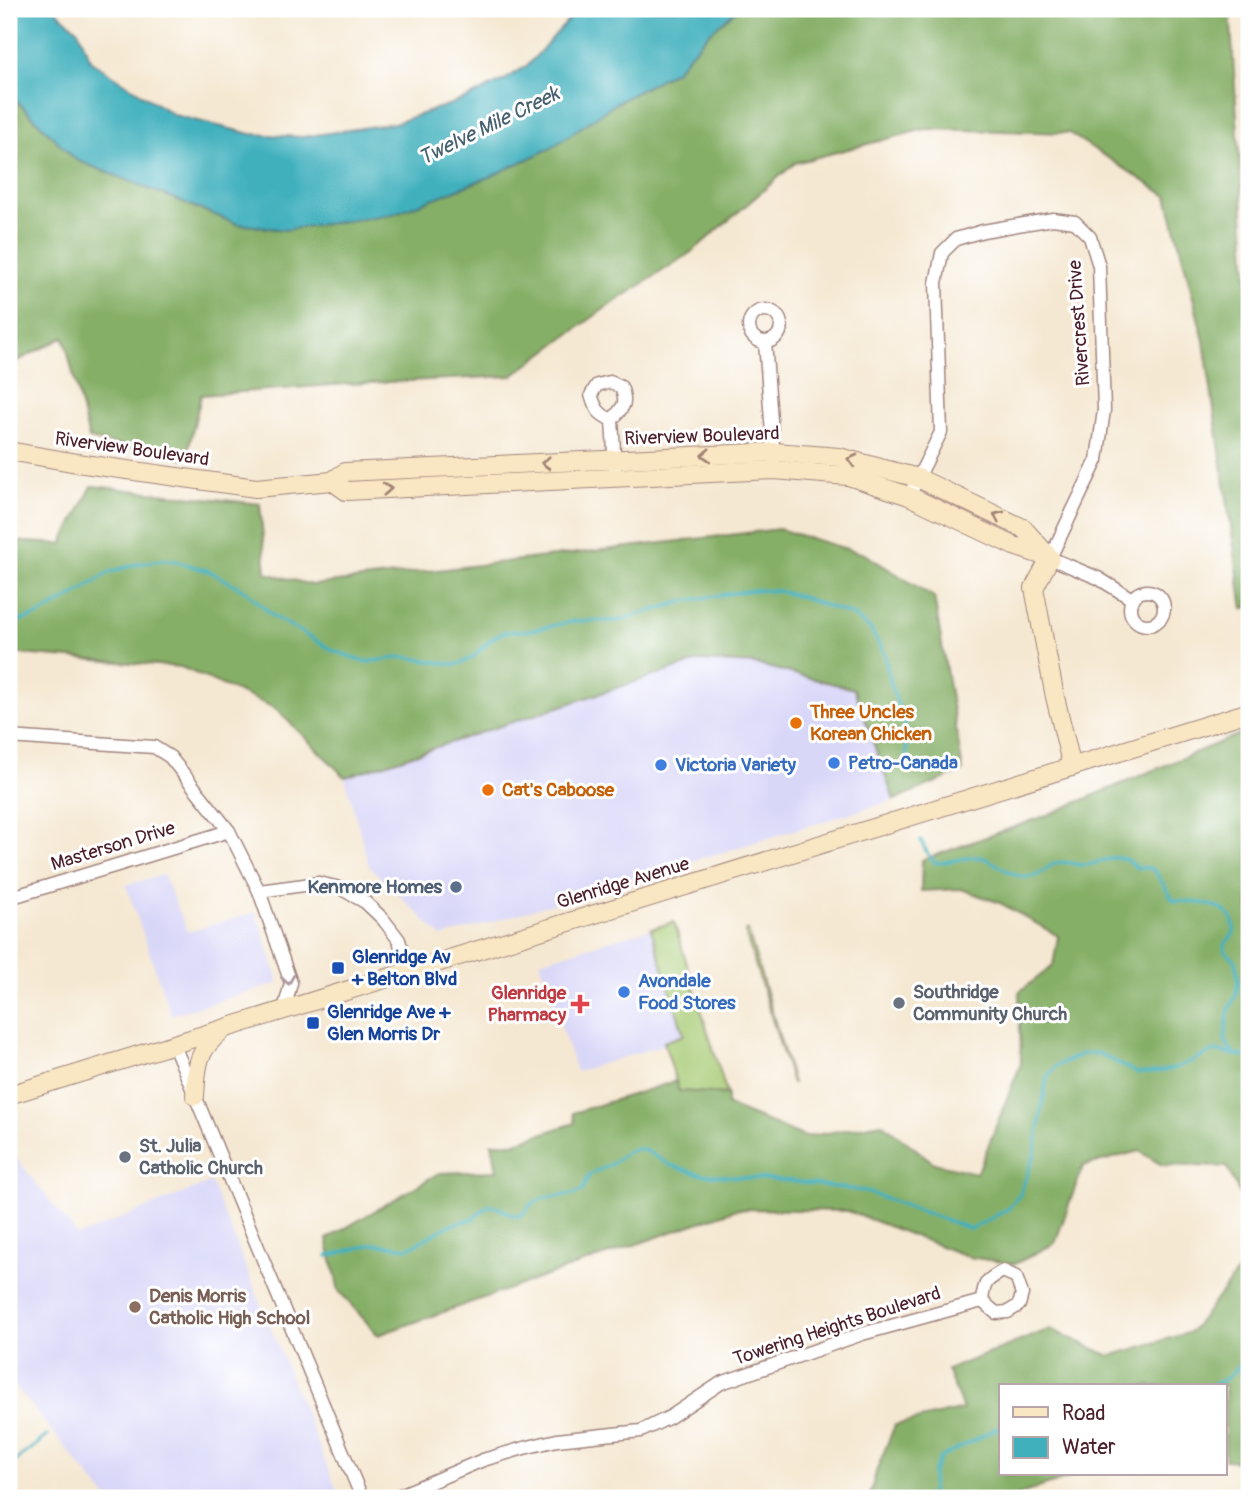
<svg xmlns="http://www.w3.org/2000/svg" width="1258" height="1507" font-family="Pangolin,sans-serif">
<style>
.built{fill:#d9d7f8}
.green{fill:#a7cb75;stroke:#787550;stroke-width:2}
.forest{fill:#85af66;stroke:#686748;stroke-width:2}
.water{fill:#41b0bd;stroke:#466874;stroke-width:2}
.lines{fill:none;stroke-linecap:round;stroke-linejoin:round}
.stream{stroke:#41b0bd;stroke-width:3.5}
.street-casing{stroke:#a0847e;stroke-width:15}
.secondary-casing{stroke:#a0847e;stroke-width:20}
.street{stroke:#fff;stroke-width:12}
.secondary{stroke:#f9e7c3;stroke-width:18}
.oneway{stroke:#a28377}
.oneway2{stroke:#ae9aa0}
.food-dot{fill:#e8710a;stroke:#fff;stroke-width:2.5}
.shop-dot{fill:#3f7fe0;stroke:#fff;stroke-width:2.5}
.service-dot{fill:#5c6f8a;stroke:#fff;stroke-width:2.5}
.transit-dot{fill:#1a4fb4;stroke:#fff;stroke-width:2.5}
.worship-dot{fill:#6b7280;stroke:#fff;stroke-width:2.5}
.health-dot{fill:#e0444e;stroke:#fff;stroke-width:2.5}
.education-dot{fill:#8d6e63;stroke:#fff;stroke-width:2.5}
.labels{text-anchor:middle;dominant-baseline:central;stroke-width:6;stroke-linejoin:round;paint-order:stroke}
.street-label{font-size:19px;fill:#4a1f2b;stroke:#fff}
.food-label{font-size:19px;font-weight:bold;fill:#c56008;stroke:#fff;text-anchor:start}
.shop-label{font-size:19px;font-weight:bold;fill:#366cbe;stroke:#fff;text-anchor:start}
.service-label{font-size:19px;font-weight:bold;fill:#4e5e75;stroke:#fff;text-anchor:end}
.transit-label{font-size:19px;font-weight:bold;fill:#164399;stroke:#fff;text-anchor:start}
.worship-label{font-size:19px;font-weight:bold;fill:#5b616d;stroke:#fff;text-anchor:start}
.health-label{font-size:19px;font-weight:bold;fill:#be3a42;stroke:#fff;text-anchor:end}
.education-label{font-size:19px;font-weight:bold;fill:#785e54;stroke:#fff;text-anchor:start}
.water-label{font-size:21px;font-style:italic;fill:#46606d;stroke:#fff}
</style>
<rect width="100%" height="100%" fill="#fff"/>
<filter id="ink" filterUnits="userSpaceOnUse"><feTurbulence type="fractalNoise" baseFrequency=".0143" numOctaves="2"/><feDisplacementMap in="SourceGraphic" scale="14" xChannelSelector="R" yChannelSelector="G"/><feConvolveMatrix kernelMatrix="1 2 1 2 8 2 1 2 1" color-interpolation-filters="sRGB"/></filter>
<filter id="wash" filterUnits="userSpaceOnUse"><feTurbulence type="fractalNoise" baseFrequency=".00686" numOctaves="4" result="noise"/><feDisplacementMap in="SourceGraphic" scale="28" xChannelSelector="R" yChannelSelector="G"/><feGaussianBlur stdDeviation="1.57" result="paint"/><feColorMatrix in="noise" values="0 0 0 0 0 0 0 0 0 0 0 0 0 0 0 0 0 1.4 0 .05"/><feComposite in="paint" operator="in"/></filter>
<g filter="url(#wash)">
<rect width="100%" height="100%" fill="#f5e8d2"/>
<!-- built -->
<g class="built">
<path d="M698 661 755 664 854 689 894 800 442 937 369 866 345 777Z"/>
<path d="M163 875 188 932 256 912 279 983 171 1015 126 885Z"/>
<path d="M674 922 704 1032 576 1072 540 961Z"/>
<path d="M9 1149 78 1236 211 1182 340 1498H107L9 1379Z"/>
</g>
<!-- green -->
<g class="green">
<path d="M674 922 727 1094 679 1091 664 1042 684 1035 651 929Z"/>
<path d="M746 930 748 931 793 1083H792L745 932Z"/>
</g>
<!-- forest -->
<g class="forest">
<path d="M738 9H1230L1249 307V607L1243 609 1204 341 1167 196 1069 133 925 129 795 163 693 251 604 309 512 376 346 384 201 395 186 459 89 439 64 337 9 365V93L76 160 238 224 285 230 616 103 675 71 708 34Z"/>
<path d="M92 486 260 504 266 573 312 585 779 529 864 554 934 597 963 771 894 800 854 689 755 664 699 661 345 777 275 708 181 667 9 653V541L62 544Z"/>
<path d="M1249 730V1213L1227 1167 1162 1165 1139 1151 1083 1166 1055 1243 1015 1264 969 1257 848 1211 737 1209 378 1335 339 1291 327 1239 439 1173 497 1171 492 1143H513L575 1123 573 1113 676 1081 679 1091 727 1094V1105L805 1137 882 1123 934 1163 976 1173 979 1169 1021 1063 1019 992 1053 966 1058 936 1000 903 961 889 921 891 922 860 1045 816Z"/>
<path d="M1249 1257V1461L1225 1460V1386H1001V1474H1080L1020 1494 1019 1498H869L877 1469 895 1425 963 1409 947 1370 1050 1329 1110 1356 1191 1332Z"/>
</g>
<!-- water -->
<path class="water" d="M9 9H54L78 30 91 61 174 115 251 134 302 137 395 123 468 98 506 79 529 64 574 14 583 9H738L708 34 675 71 616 103 551 148 492 176 393 214 285 230 238 224 76 160 9 93Z"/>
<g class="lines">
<!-- stream -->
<g class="stream">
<path d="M9 620 19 621 39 615 78 593 108 573 133 565 160 560H171L209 571 246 591 273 616 334 651 366 662 405 657 456 665 472 658 490 640 504 632 533 630 575 621H617L685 601 740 592 754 590 778 591 801 597 852 615 870 629 884 652 891 685 905 725 907 758 910 769"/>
<path d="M921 841C924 847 930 861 937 863 940 864 970 856 979 857 993 858 1008 877 1028 877 1040 877 1046 867 1056 863 1065 860 1074 865 1083 865 1106 865 1115 846 1137 868H1149L1155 871 1173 900C1190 902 1219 902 1230 916 1234 920 1234 927 1234 933L1225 944V951L1236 961 1238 981 1236 994 1228 1012 1225 1038 1227 1045 1233 1052"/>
<path d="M328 1256 373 1244 409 1248 450 1225 472 1219 490 1205C501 1207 511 1217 521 1216 525 1212 529 1206 533 1203 547 1193 569 1199 583 1190L587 1179 591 1174 610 1165 627 1152 635 1149H643L670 1165 699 1174 791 1181 864 1191 971 1229 1008 1209 1020 1194 1034 1156 1047 1077 1056 1066 1082 1054 1098 1053 1137 1073H1150L1173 1069 1215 1051 1249 1057"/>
<path d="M1209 1386C1220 1383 1232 1376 1238 1367 1242 1361 1243 1357 1249 1353"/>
<path d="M9 1466 47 1436"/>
<path d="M931 1498 933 1473 940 1458 1001 1426"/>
</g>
</g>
</g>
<g filter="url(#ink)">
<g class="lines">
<!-- street casing -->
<g class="street-casing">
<g id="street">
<circle cx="765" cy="326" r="16"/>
<path d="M765 342 774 459"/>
<path d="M612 420C598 414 596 409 591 395L597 385 610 382 621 387C628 404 623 407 612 420L615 467"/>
<path d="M909 496 941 432 936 283 942 253 956 239 983 231 1053 219 1075 222 1090 237 1099 266 1104 410 1097 460 1050 558 1098 578 1132 599"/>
<circle cx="1147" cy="608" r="17"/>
<path d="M9 737 154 747 170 757 229 831 259 891 291 983 284 1010"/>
<path d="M259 891 319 883 340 888 365 902 383 919 399 940 408 972"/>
<path d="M9 898 229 831"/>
<path d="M174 1045 362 1498"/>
<path d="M1003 1271 1016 1277 1022 1294 1019 1305 1008 1312 996 1313 982 1301C984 1282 986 1280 1003 1271Z"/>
<path d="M393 1498 483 1460 524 1448 557 1440 641 1431 670 1417 721 1383 862 1334 982 1301"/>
</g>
</g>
<!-- secondary casing -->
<g class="secondary-casing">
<g id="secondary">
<path d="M9 451 77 463 256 488 332 481 345 472 775 452 839 457 918 478 1023 528 1050 558"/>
<path d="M332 481 346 491 774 470 848 476 909 496 1014 546 1047 557"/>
<path d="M1050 558 1034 588 1055 697 1072 767"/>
<path d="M9 1095 1249 712"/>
<path d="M195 1096C197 1065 196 1053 221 1031"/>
</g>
</g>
<!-- street -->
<use href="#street" class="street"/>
<!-- secondary -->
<use href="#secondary" class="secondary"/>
</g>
<!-- one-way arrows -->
<defs><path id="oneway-chevron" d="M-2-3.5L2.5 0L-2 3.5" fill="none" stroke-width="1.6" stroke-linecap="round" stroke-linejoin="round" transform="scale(1.75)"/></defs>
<g class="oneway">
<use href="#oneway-chevron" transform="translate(706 455) rotate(177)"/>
<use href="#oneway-chevron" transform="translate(852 460) rotate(-165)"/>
<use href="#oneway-chevron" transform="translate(546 463) rotate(178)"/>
<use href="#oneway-chevron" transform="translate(387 489) rotate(-3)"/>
<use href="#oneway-chevron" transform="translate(998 516) rotate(-155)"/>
</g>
<use class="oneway2" href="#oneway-chevron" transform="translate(288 980) rotate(81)"/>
</g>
<!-- markers -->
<g class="food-dot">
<circle cx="796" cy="723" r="7"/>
<circle cx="488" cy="790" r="7"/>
</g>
<g class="shop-dot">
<circle cx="834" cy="763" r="7"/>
<circle cx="661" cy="765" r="7"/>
<circle cx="624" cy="992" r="7"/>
</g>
<circle class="service-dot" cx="456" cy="887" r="7"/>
<g class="transit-dot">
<rect x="331" y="961" width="14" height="14" rx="3.5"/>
<rect x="306" y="1016" width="14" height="14" rx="3.5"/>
</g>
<g class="worship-dot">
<circle cx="899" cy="1003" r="7"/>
<circle cx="125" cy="1157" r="7"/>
</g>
<path class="health-dot" d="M576.5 993.5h7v7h7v7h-7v7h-7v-7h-7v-7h7z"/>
<circle class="education-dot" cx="135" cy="1307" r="7"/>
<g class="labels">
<!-- street labels -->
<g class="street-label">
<text transform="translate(1079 323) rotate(-94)">Rivercrest Drive</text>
<text transform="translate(702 436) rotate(-2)">Riverview Boulevard</text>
<text transform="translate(132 449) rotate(8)">Riverview Boulevard</text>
<text transform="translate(113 846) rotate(-17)">Masterson Drive</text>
<text transform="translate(623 883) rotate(-17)">Glenridge Avenue</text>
<text transform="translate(837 1326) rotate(-18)">Towering Heights Boulevard</text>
</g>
<!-- food labels -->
<g class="food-label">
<text x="810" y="712">Three Uncles<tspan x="810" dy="22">Korean Chicken</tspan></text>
<text x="502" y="790">Cat's Caboose</text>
</g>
<!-- shop labels -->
<g class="shop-label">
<text x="848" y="763">Petro-Canada</text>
<text x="675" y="765">Victoria Variety</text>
<text x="638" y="981">Avondale<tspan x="638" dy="22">Food Stores</tspan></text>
</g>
<!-- service labels -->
<g class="service-label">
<text x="442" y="887">Kenmore Homes</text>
</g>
<!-- transit labels -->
<g class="transit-label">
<text x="352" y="957">Glenridge Av<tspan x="352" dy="22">+ Belton Blvd</tspan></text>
<text x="327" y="1012">Glenridge Ave +<tspan x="327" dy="22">Glen Morris Dr</tspan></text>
</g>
<!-- worship labels -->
<g class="worship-label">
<text x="913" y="992">Southridge<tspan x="913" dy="22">Community Church</tspan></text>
<text x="139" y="1146">St. Julia<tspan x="139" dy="22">Catholic Church</tspan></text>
</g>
<!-- health labels -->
<g class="health-label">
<text x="566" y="993">Glenridge<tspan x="566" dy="22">Pharmacy</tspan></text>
</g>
<!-- education labels -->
<g class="education-label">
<text x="149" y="1296">Denis Morris<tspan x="149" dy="22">Catholic High School</tspan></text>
</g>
<!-- water labels -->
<g class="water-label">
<text transform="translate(489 126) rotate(-26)">Twelve Mile Creek</text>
</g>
</g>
<!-- margin -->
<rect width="1258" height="1507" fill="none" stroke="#fff" stroke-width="35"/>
<!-- legend -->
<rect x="999" y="1384" width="228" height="91" fill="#ffffff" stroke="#b7a5aa" stroke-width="2"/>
<rect x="1013" y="1407" width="35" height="10" fill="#f9e7c3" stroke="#b7a5aa" stroke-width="2"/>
<text x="1062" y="1420" font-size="21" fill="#4a1f2b">Road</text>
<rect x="1013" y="1437" width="35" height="21" fill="#41b0bd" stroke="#b7a5aa" stroke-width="2"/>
<text x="1062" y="1454" font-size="21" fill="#4a1f2b">Water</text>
</svg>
